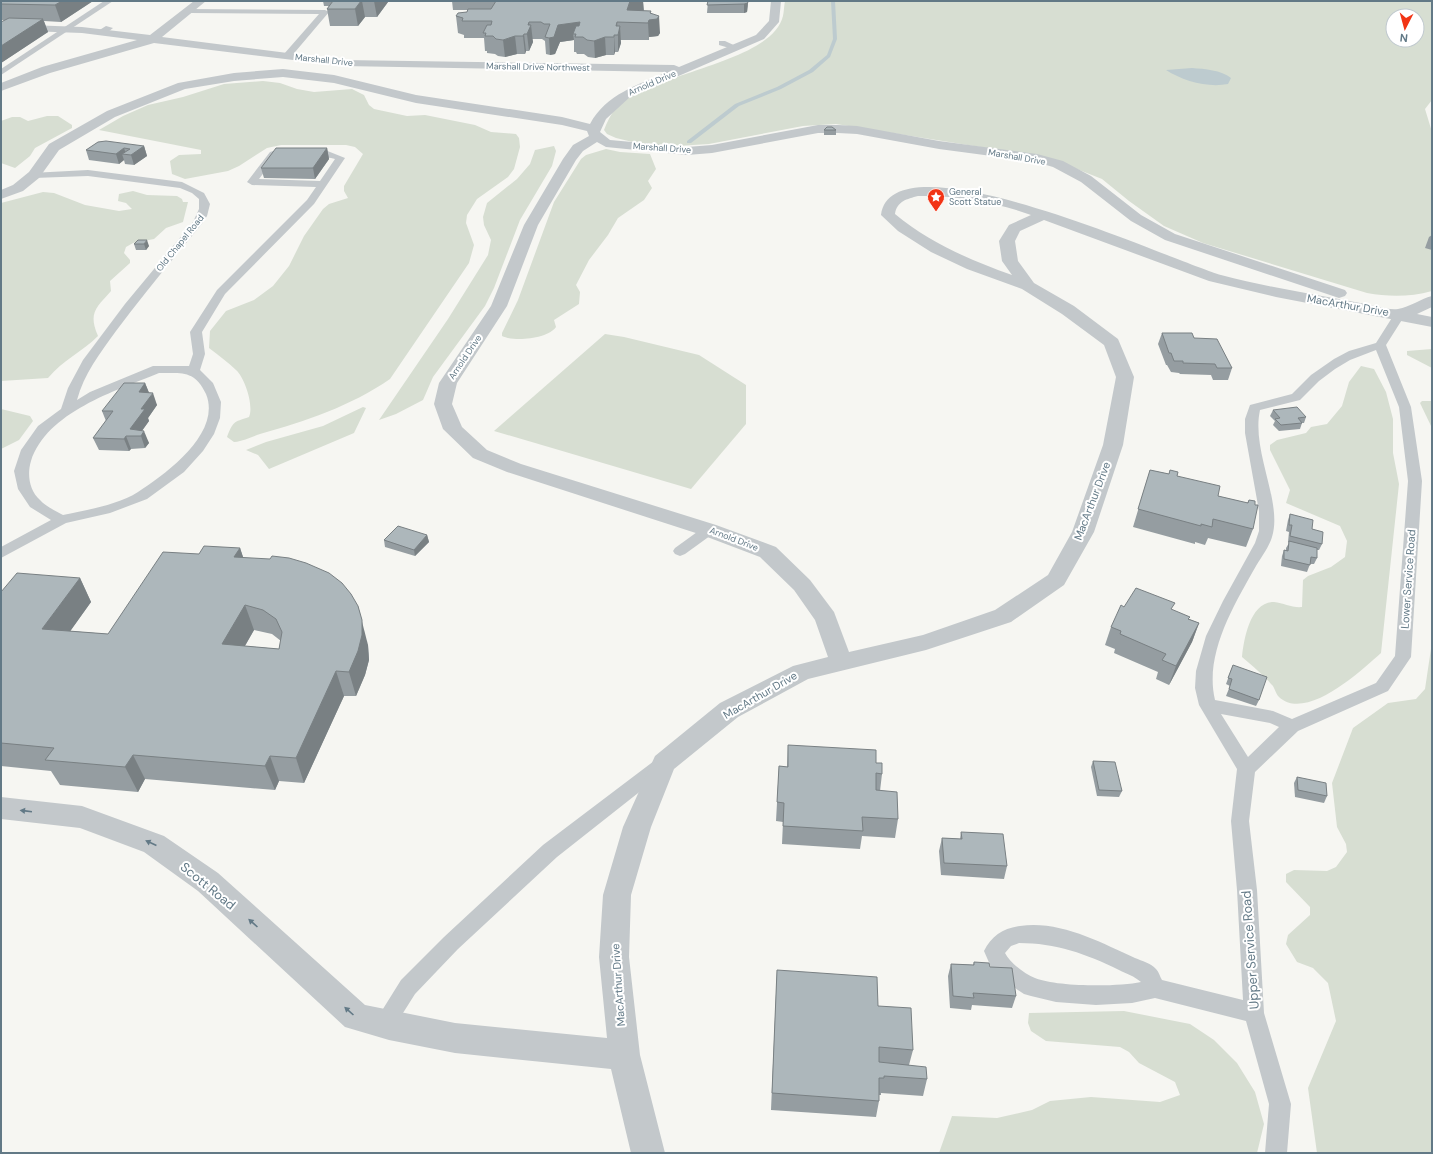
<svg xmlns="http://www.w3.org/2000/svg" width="1433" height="1154" font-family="'DM Sans',sans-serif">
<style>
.green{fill:#d7ded2;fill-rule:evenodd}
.water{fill:#bdcbcf}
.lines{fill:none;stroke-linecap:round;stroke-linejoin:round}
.stream{fill:#bdcbcf;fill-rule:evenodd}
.lane{fill:#c3c8cb;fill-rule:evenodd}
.street{fill:#c3c8cb;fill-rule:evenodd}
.wall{fill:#959da1;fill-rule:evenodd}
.shaded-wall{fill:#798083}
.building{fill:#adb7bb;stroke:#798083;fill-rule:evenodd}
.oneway{fill:#627986}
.labels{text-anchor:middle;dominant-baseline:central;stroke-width:4;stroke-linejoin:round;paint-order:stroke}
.far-street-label{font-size:9px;fill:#627986;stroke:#fff}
.far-poi-label{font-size:9px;fill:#627986;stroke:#fff;text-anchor:start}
.street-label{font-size:11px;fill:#627986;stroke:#fff}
.near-street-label{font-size:13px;fill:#627986;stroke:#fff}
</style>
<rect width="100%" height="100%" fill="#f6f6f2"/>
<!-- green -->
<g class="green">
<path d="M785 1H1432V100L1425 109 1432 132V291C1410 297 1389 297 1367 293L1203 243 1164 226 1129 201 1102 179 1049 158 836 124 803 126 709 144 677 146 645 145 616 138 607 134 604 130C607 122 611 114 616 108 650 72 771 64 783 16 784 11 784 6 785 1ZM1393 16H1417V40H1393Z"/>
<path d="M263 81 280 83 297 89 314 92 352 89 364 95 369 105 374 109 407 116 425 115 475 125 491 132 516 134 519 138 520 147 514 169 508 177 477 199 467 215 466 223 474 245 469 263 390 379C351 406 306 421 260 434 251 437 244 441 234 442L227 437C233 422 233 422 249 417 254 406 245 378 236 370 228 362 218 355 209 348L210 331 226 311 254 300 273 286 289 266 304 236 323 209 329 204 348 198 344 191V186L363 154 355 147 346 145H281L267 148 239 166 228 171 185 179 172 174 170 161 179 155 201 154V150L99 130 123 116 148 105 183 97 224 84Z"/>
<path d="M47 116H58L72 125V128L35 148 30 156 15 168 1 163V121L12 117H20L28 121Z"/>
<path d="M554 146 556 151 552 166 520 220 494 288 485 306 433 377 423 400 396 414 379 420 448 319 488 255 491 240 484 225 483 217 487 203 517 179 530 164 535 150Z"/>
<path d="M606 149 620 152 650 154 656 169 648 181 652 188 644 200 618 218 608 235 589 260 576 285 580 292 579 304 554 320 556 327C548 339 514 342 502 336V333L518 300 554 202 581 159 586 155Z"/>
<path d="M133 191 147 195 177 196 182 199 183 202H188L183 222 166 228 154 239 133 243 126 247 124 253 130 260V263L110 281 111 291C96 308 88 313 98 336 82 352 63 360 48 378L1 381V203L43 192 54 193 85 205 119 211 132 209 126 203 118 201 119 194Z"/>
<path d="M605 334 624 337 699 355 746 385V424L691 489 494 431Z"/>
<path d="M1432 349V368L1407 355V351Z"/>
<path d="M1361 366 1374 369 1386 392 1393 419V453L1399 484 1381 653C1361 671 1306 722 1279 697 1275 693 1275 687 1271 684 1263 674 1252 666 1242 657 1244 639 1250 602 1274 602 1284 603 1292 608 1302 607L1303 580 1308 576 1331 567 1345 557 1347 541 1340 526 1286 503 1290 490 1270 450V445L1277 440 1306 433 1311 427 1327 424 1342 406 1349 382Z"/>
<path d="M1422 401H1432V428L1420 403Z"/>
<path d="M363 407 366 408 354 433 269 469 258 455 246 450 266 442 323 426Z"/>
<path d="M1 409 30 416 33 421 19 440 1 449Z"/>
<path d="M1432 642V1153H1317L1308 1088 1336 1021 1328 983 1313 968 1297 962 1286 944 1288 935 1310 915V907L1286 882V874L1294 870 1327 871 1336 867 1347 852 1346 844 1337 827 1332 783 1353 728 1388 703 1416 699 1425 689Z"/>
<path d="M1124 1011 1190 1024 1214 1040 1237 1063 1255 1092 1264 1124 1257 1153H939L952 1116 997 1118 1032 1110 1050 1101 1091 1097 1160 1102 1180 1095 1175 1082 1139 1063 1129 1052 1120 1047 1046 1041 1031 1031 1028 1023 1029 1013Z"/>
</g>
<!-- water -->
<path class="water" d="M1192 68C1205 69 1221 70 1231 78L1228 84C1208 88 1183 81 1166 70Z"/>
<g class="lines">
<!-- stream -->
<path class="stream" d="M831 1H835L837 39 830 57 813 72 781 89 739 106 691 143H687V141L735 104 777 87 809 70 827 55 833 39Z"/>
<!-- lane -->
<g class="lane">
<path d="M104 1H113L1 75V69Z"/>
<path d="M187 9 325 10 329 12 290 58H284V54L319 14 190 13 186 11Z"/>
<path d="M106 26 113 28 104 35H98V31Z"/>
<path d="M719 41H725L740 48 736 50 719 45Z"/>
<path d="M325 150 345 158 314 204 225 294 202 332 205 354 200 370 213 383 221 402 220 418 214 434 203 451 184 472 147 499 110 513 66 523 1 558V547L51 520 30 507 18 489 14 471 21 450 38 426 61 409 68 388 83 360 125 304 193 222 199 209V199L192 193 180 188 88 176 34 178 31 177V173L88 170 182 182 204 193 210 204 207 216 201 225C172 260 143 295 116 331 100 353 84 374 77 400L90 392 153 366H189L193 354 190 332 217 290 307 200 316 187 252 185 247 182 270 152 273 151 278 154 259 179 320 181 335 159C326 156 306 157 302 153L307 150ZM159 373C182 373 195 370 206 394 222 433 166 474 138 492 118 505 86 510 63 515 56 511 45 506 40 500 29 490 27 474 31 461 47 412 115 391 159 373Z"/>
<path d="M1399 312 1405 315 1386 345 1411 407 1422 481 1411 657 1388 691 1298 731 1255 772 1249 821 1257 890 1264 1013 1291 1104 1287 1153H1265L1269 1104 1246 1021 1155 998 1132 1003 1096 1005 1056 1002 1031 996 1024 994 994 974 984 951C991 936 1004 928 1020 926 1059 920 1100 942 1135 958 1142 961 1151 963 1156 969 1159 972 1160 977 1162 980L1243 1000 1237 890 1231 821 1237 769 1199 705 1195 688 1196 671 1206 636 1223 601 1255 543 1259 531V511L1245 433V419L1250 405 1292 394 1311 375 1334 359 1349 351 1376 343 1395 313ZM1376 350 1399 407 1408 481 1395 656 1376 683 1292 719 1273 711 1215 700C1204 654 1234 605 1256 566 1262 556 1269 547 1272 537 1283 502 1251 451 1260 410L1300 400 1319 381 1335 369 1350 360ZM1221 714 1270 723 1279 727 1248 757ZM1019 943C1055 943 1087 954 1119 970 1127 974 1134 976 1141 982 1118 987 1057 987 1035 978 1025 974 1010 963 1005 953L1011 946Z"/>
<path d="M709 525 714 527 716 530 714 533 685 554 680 556 675 554 673 551 675 548 704 527Z"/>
<path d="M660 759 666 761 669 766 666 771 557 857 458 949 415 994 391 1032 384 1035 377 1032 373 1025 401 980 444 937 543 845 654 761Z"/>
</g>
<!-- street -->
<path class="street" d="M194 1H206L162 37 343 60 674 65 679 67 756 35 769 21 771 1H781L779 22 764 39 630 97 606 119 600 132 610 140 687 147 712 145 818 125H838L857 126 939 141 1037 154 1063 161 1091 176 1141 215 1175 234 1345 290 1347 293 1345 296 1339 298 1165 240 1131 221 1081 182 1053 167 1036 162 939 149 857 134 838 133H818L712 153 687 155 606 147 597 142 583 151 576 160 538 225 507 306 457 383 452 404 462 427 487 450 521 464 716 525 776 547 810 580 834 612 849 652 923 635 995 610 1048 575 1072 532 1103 445 1116 377 1104 345 1062 314 1022 289 967 269 931 252 898 231 881 215C892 131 1175 262 1221 275 1266 287 1313 294 1360 303 1369 304 1389 311 1398 309 1410 307 1420 299 1432 296V307L1417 314 1432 317V327L1276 297 1209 281 1044 220 1020 231 1015 241 1018 261 1034 283 1074 306 1118 339 1134 377 1123 445 1094 532 1064 585 1011 622 926 650 808 679 738 717 674 769 651 827 631 895 629 957 640 1055 665 1153H631L611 1069 455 1053 389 1040 345 1027 198 891 144 852 80 828 1 819V797L82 806 164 836 218 873 365 1005 455 1023 607 1038 599 957 603 895 623 827 655 756 720 703 793 666 828 657 815 620 794 590 760 557 702 535 507 472 473 458 443 429 434 404 439 383 491 306 524 225 563 159 573 145 589 136 587 131 562 125 416 103 334 83 283 77 234 81 185 89 115 117 59 150 39 178 23 191 1 199V190L13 185 29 172 49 144 107 111 178 83 234 73 283 69 334 75 416 95 562 117 590 124C606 94 638 85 667 72L343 66 154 43 50 73 1 91V83L42 67 137 40 82 33 1 30V24L82 27 150 35ZM918 196C956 195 995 202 1031 215L1009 225 999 241 1002 261 1012 275C970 260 930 243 895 214 897 201 907 199 918 196Z"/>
</g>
<!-- wall -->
<g class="wall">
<path d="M1 1H93L61 22 44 21 48 32 1 63V22L5 20H1Z"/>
<path d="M323 1H399L395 2H388L377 17H365L358 26H330L327 9 329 6H324Z"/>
<path d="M452 1H643L644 11 651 13 660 33 658 36 649 37V40H620L621 43 618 52H615L614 55H606L595 58 588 57 584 54H577L576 52H574V40L560 42 555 54 550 55 546 54 545 41 542 39H532L533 42 529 51H526L525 54H517L505 57 498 56 495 54 487 53V51H485L484 38H464V35L458 33 456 16 467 12 468 10H453Z"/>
<path d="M708 1 748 3 747 12 744 13H707Z"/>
<rect x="824" y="130" width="12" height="5"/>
<path d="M144 146 147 156 134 165 125 164 124 160 119 164 89 160 86 150Z"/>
<path d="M327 148 329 159 315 179 264 178 261 168Z"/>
<path d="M1432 235V250L1425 248 1429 237Z"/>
<path d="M138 240 149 246 146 250H136L134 244Z"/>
<path d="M1162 333 1194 338 1232 368 1228 380H1213L1211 375 1180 374 1179 373 1171 372 1167 365H1166L1158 344Z"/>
<path d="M145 383 149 393 157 405 148 418 149 421 142 431 149 443 145 448 131 449 129 451 99 450 93 438 106 421 102 411Z"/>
<path d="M1273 410 1306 417 1304 423H1302L1300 429 1279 431 1273 425 1275 421 1270 416Z"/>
<path d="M1150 470 1169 474 1170 470 1177 476 1218 496 1247 503 1249 500 1253 529 1246 547 1208 538 1205 545 1195 542V544L1133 527Z"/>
<path d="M1290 514 1312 529 1322 544 1319 550H1317V558L1314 564H1310L1307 572 1281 566 1282 556 1284 550H1286V548L1289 543 1288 542 1289 532 1286 531 1288 520Z"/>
<path d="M427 535 429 542 415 556 385 547 384 540Z"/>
<path d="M240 548 243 557 368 645 369 660 365 675 356 696H344L304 783 279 781 275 790 145 779 138 792 60 785 51 771 1 766V592L80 578 91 602 70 631 108 634 199 554ZM254 630 272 634 281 641 279 649 245 646Z"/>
<path d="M1124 607 1172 610 1189 619 1199 623 1192 642 1169 685 1156 679 1158 672 1114 653 1115 649 1105 645 1111 627Z"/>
<path d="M1233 665 1259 700 1256 706 1226 696 1230 686 1226 684Z"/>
<path d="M788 745 876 763 882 774 880 791 898 819 895 838 862 836 860 849 782 844 783 822 776 821 779 766 787 767Z"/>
<path d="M1093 761 1122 791 1119 797 1097 796 1091 767Z"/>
<path d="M1297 777 1327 796 1324 803 1295 797 1294 783Z"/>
<path d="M961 832 1007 866 1004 879 941 875 939 851 942 838 960 839Z"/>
<path d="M974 962 990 967 1016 996 1012 1008 972 1005 971 1010 950 1008 948 976 951 964 973 965Z"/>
<path d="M777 970 878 1006 913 1050 909 1065 927 1079 923 1096 881 1093V1095H879V1101L876 1117 771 1110Z"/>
</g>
<!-- shaded-wall -->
<g class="shaded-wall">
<path d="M62 1H93L61 22 55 5Z"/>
<path d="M361 1H362L365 17 358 26 355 9Z"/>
<path d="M374 1H388V2L377 17Z"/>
<path d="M630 1H643L644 16 627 10Z"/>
<path d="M748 3 747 12 744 13V4Z"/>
<path d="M651 11V20L659 16 660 33 658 36 649 37V40L648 23Z"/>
<path d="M43 19 48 32 1 63V46Z"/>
<path d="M529 22 530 28 531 25 533 42 529 51 527 34 528 25Z"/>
<path d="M580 22 576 34H573L574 40 560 42 555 54 550 55 549 38 558 25Z"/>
<path d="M617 22 618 34 620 26 621 43 618 52V35L616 26Z"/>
<path d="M524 34 526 51 525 54 523 36Z"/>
<path d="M614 35 615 52 614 55Z"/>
<path d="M515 36 517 54 505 57 503 40Z"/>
<path d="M605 37 606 55 595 58 594 41Z"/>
<path d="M144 146 147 156 134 165 131 155Z"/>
<path d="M124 148 126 154H122L124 160 119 164 116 154Z"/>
<path d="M327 148 329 159 315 179 313 168Z"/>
<path d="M147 240 149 246 146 250 144 244Z"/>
<path d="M145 383 150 395 139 392Z"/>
<path d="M153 393 157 405 148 418 149 421 138 436 130 429 141 409Z"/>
<path d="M144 431 149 443 145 448 141 436Z"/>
<path d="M126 436 131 449 129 451 124 439Z"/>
<path d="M427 535 429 542 415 556 414 550Z"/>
<path d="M240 548 248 572 234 557Z"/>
<path d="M80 578 91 602 54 654 42 629Z"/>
<path d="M245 605 254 630 232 668 222 644Z"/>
<path d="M358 606 368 645 369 660 365 675 356 696 349 672Z"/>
<path d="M1199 623 1192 642 1169 685 1176 666Z"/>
<path d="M336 671 344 696 304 783 296 758Z"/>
<path d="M133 755 145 779 138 792 125 767Z"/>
<path d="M270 756 279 781 275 790 265 766Z"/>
</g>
<!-- building -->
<g class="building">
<path d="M1 1H62L55 5 1 4Z"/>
<path d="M333 1H361L355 9H327Z"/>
<path d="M496 1H630L627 10 651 11 650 13 659 16 657 19 649 20 648 23 617 22 616 26H620L618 35H614V37H605L594 41 587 40 583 37H575L576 34H573L576 26H579L580 22 558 25 554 37 549 38 545 37 550 24H544L541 22H529L528 25H531L527 34H524L523 36H515L503 40 496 39 493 36H485L486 33H483L487 25H491L492 21H462L463 18 456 16 458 13 467 12 468 9H491Z"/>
<path d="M708 1H747L748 3 744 4 707 5Z"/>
<path d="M9 18 43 19 1 46V22Z"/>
<path d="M827 127H832L836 130H824Z"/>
<path d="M106 141 144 146 131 155 122 154 130 149 124 148 116 154 86 150 98 142Z"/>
<path d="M276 148H327L313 168H261Z"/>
<path d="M138 240H147L144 244H134Z"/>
<path d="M1162 333H1192L1194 338 1217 339 1232 368H1217L1215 364 1183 363V361H1174L1171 353H1169Z"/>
<path d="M124 383H145L139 392 153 393 141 409H145L130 429 144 431 141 436H126L124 439 93 438 113 411H102Z"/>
<path d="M1297 407 1306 417 1298 418 1302 423 1281 425 1275 419 1280 418 1273 410Z"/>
<path d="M1150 470 1169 474 1170 470 1178 472 1177 476 1220 486 1218 496 1248 503 1249 500 1255 501V505H1258L1253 529 1213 519 1212 527 1201 524V526L1138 509Z"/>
<path d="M1290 514 1313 520 1312 529 1323 532 1322 544 1290 536 1292 525H1289Z"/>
<path d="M398 526 427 535 414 550 384 540Z"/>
<path d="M1289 541 1317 548V558L1311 557 1310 565 1284 559V550L1288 551Z"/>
<path d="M204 546 240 548 234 557 270 559 272 556 289 558 306 563 329 573 342 583 351 594 358 606 362 620V635L358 651 349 672 336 671 296 758 270 756 265 766 133 755 125 767 45 760 54 748 1 743V592L17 573 80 578 42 629 108 634 163 552 199 554ZM245 605 263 610 276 619 282 632 279 649 222 644Z"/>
<path d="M1136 588 1175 603 1171 609 1190 617 1188 619 1199 623 1176 666 1162 660 1166 654 1120 634 1121 631 1111 627 1121 605 1124 607Z"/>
<path d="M1233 665 1267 677 1259 700 1229 689 1232 679 1228 678Z"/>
<path d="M788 745 876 750V763H882V774L876 773V790L897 792 898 819 862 817 863 831 783 826 784 803 777 802 779 766 788 767Z"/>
<path d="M1093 761 1115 762 1122 791 1099 790Z"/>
<path d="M1297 777 1326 783 1327 796 1298 790Z"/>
<path d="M961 832 1003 834 1007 866 944 863 942 838 962 839Z"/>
<path d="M974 962 989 963 990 967 1012 968 1016 996 973 993 974 998 953 996 951 964 974 965Z"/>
<path d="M777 970 877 977 878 1006 911 1008 913 1050 879 1047V1062L926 1067 927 1079 884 1076V1078H879V1101L772 1093Z"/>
</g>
<!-- one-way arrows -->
<defs><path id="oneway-solid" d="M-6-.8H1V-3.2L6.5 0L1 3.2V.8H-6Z"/></defs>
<g class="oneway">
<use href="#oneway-solid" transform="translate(26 811) rotate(-173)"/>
<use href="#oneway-solid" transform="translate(151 843) rotate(-155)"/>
<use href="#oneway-solid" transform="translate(253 923) rotate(-138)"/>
<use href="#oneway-solid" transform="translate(349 1011) rotate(-138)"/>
</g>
<!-- icons -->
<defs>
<g id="sight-pin" transform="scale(0.9)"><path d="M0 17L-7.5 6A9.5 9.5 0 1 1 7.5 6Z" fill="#f23415" stroke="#fff"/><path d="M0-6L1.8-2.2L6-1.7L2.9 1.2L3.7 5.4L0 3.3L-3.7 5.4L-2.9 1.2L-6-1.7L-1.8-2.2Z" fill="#fff"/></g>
</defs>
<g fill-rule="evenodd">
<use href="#sight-pin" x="936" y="197"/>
</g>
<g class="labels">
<!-- far-street labels -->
<g class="far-street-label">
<text transform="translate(324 60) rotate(6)">Marshall Drive</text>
<text transform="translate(538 67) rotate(1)">Marshall Drive Northwest</text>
<text transform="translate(652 83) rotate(-23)">Arnold Drive</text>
<text transform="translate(662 148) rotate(4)">Marshall Drive</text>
<text transform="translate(1017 157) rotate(10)">Marshall Drive</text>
<text transform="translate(180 243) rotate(-51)">Old Chapel Road</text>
<text transform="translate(465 357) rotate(-56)">Arnold Drive</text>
<text transform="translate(734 539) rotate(21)">Arnold Drive</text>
</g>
<!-- far-poi labels -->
<g class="far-poi-label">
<text x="949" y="192">General<tspan x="949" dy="10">Scott Statue</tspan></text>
</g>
<!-- street labels -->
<g class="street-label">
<text transform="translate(1348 305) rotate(10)">MacArthur Drive</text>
<text transform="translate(1092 501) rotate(-69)">MacArthur Drive</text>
<text transform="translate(1408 579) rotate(-86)">Lower Service Road</text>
<text transform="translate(760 695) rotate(-30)">MacArthur Drive</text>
<text transform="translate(618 985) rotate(-94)">MacArthur Drive</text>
</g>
<!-- near-street labels -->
<g class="near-street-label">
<text transform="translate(208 886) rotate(39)">Scott Road</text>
<text transform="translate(1250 950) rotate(-94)">Upper Service Road</text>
</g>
</g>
<!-- border -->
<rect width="1433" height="1154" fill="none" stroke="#627986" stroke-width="4"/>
<!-- north arrow -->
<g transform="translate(1405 28) rotate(186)"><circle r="19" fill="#ffffff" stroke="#c0c9cf"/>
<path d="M0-3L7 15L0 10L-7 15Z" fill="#f23415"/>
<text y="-6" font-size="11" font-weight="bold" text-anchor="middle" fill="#627986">N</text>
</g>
</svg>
